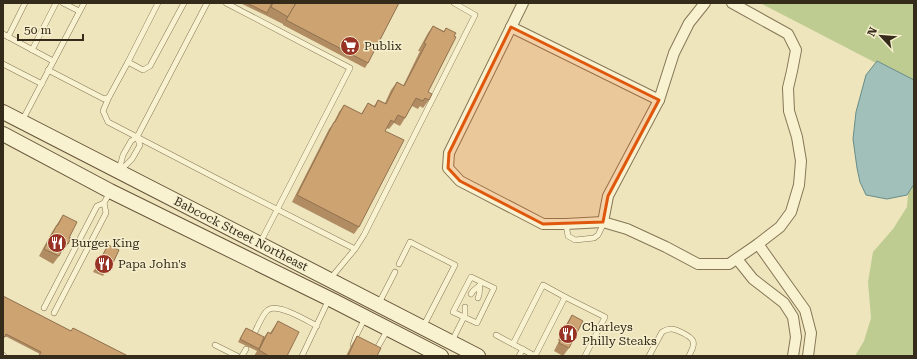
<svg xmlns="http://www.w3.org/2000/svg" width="917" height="359" font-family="'Roboto Serif',serif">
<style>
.green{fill:#becc91}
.water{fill:#a1c0ba;stroke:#688d88}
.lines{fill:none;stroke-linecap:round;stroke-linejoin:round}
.lane-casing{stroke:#867656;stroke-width:6}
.street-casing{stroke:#867656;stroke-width:12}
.secondary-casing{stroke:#68563a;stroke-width:16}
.lane{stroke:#f9f2d0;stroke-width:5}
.street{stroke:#f9f2d0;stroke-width:10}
.secondary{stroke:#f9f2d0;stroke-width:14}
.wall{fill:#b18c62}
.building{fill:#cea372;stroke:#907250}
.marked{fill:#df570d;fill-opacity:0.2;stroke:#df570d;stroke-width:3;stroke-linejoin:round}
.labels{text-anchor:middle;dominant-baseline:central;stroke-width:3;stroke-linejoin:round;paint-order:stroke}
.poi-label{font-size:12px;fill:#352b1b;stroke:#f6efcd;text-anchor:start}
.street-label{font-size:12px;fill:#352b1b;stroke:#f6efcd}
</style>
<rect width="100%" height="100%" fill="#eee5bd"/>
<!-- green -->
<g class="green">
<path d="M760 3H910L914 4V80L877 61 876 63Z"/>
<path d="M914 184V356H855L864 341 871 318 868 282 873 252 893 229 907 207 908 194Z"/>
</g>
<!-- water -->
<path class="water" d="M877 61 914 80V184L907 195 887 199 866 195 860 182 857 168 853 139 856 112 866 75Z"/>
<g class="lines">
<!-- lane casing -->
<g class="lane-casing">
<g id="lane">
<path d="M63 3 79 11"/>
<path d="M226 3 350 68 260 243"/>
<path d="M3 34 53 61"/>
<path d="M8 37 25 3"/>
<path d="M32 50 56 3"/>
<path d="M128 62 143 70 150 66 184 3"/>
<path d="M3 64 42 84"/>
<path d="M48 70 104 99 109 97 128 62 158 3"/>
<path d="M109 97 103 111 108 122 235 188 355 249"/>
<path d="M22 121 84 3"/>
<path d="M119 170 123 155 131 141 137 137 207 3"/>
<path d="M120 171 132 159 140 145 137 137"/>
<path d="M566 224 568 236 575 240 594 238 598 235 602 227V222"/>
<path d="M399 264 410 242 455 265 423 327"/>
<path d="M471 277 494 288 477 323 453 312Z"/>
<path d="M330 279 355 249 364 235 475 15 454 3"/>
<path d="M471 294 473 291 479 286"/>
<path d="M478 298C481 292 478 288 481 282"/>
<path d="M379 303 395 272"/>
<path d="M44 308 97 206 104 203"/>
<path d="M54 313 106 213 104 203 110 192"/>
<path d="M254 334C257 328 263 313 268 310 278 303 306 320 317 326"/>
<path d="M496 335 535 356 565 297 605 317 585 356"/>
<path d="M452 341 465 315V307"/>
<path d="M513 344 543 285 565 297"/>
<path d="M215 345 237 356"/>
<path d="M353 345 356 336 365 318"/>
<path d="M375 352 388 329"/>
<path d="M3 355 4 356"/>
<path d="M242 356 246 349"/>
<path d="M302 356 329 299"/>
<path d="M519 356 523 349"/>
<path d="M649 356 662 332C665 330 667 329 671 329 676 329 691 336 693 341 695 346 691 351 689 356"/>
</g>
</g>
<!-- street casing -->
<g class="street-casing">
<g id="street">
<path d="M523 3 449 153 448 168 460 181 543 224H566L603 222"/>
<path d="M705 3 689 23 674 53 659 100 608 196 603 222 627 229 666 247 698 264H729L758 244 780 227 791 212 799 185 801 161 797 137 789 111 788 88 792 71 796 50 788 34 732 3"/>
<path d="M511 27 659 100"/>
<path d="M758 244 805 310 811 333 808 356"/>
<path d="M737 259 753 279 784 303 793 317 796 337 793 356"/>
</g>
</g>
<!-- secondary casing -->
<g class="secondary-casing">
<g id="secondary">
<path d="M3 112 478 356"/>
<path d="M3 134 110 191 334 301 441 356"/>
</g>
</g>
<!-- lane -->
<use href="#lane" class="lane"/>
<!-- street -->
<use href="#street" class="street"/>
<!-- secondary -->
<use href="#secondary" class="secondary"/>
</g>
<!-- wall -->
<g class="wall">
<path d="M240 3H399L368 63 365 68 283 25V24L265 15Z"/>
<path d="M433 26 444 31 446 28 428 92 429 100 423 108 420 106 418 109 412 106 405 118 400 126 394 123 389 129 386 128 385 131 359 227 354 234 292 202 329 129 333 124 339 112 344 105 361 114 368 103 374 106 378 100 385 103 391 90 397 82 403 86 420 51H418L428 33Z"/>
<path d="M63 215 69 238 68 244 63 251H61L59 256 53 264 39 256 52 232Z"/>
<path d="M108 245 112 265 108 270 107 269 103 276 93 272 105 250Z"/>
<path d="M3 296 71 331 73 328 128 356H39L40 354 5 336 3 340Z"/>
<path d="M572 315 569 348 563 356 554 351 559 341 558 340 567 323Z"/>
<path d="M278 321 287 356H254L257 351 238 342 246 328 264 337 268 332 270 333Z"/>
<path d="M357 336 377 356H346L352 344Z"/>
</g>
<!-- building -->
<g class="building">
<path d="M247 3H272L267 13Z"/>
<path d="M273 3H296L288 17 271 7Z"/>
<path d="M296 3H399L368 63 286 20Z"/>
<path d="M433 26 444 32 446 28 456 33 454 36 456 37 428 92 432 94 429 100 425 98 423 101 416 98 405 118 398 115 394 122 391 120 385 131 404 140 359 227 297 195 334 122H335L344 105 362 114 368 103 375 107 378 100 386 104 397 82 404 86 426 44 424 43Z"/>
<path d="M63 215 77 222 69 238H71L68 244 66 242 59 256 44 249 57 225H58Z"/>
<path d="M108 245 119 250 112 265 110 264 106 271 97 266Z"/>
<path d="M3 296 71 331 73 328 128 356H39L41 352 6 334 5 337 3 336Z"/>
<path d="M572 315 583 321 569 348 559 343 564 333H563Z"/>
<path d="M278 321 299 332 287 356H269L259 350 268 332 271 334Z"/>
<path d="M246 328 264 337 259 349 240 339Z"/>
<path d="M357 336 381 348 377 356H373L371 355V356H348Z"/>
</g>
<!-- marked area -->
<path class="marked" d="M511 27 659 100 608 196 603 222 543 224 460 181 448 168 449 153Z"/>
<!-- icons -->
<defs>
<g id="supermarket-disc" transform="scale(1)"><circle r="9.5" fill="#973225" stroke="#f6efcd"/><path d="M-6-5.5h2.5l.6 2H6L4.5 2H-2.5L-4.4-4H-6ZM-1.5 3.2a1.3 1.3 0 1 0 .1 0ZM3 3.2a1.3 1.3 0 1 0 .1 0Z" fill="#fff"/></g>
<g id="restaurant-disc" transform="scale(1)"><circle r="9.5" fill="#973225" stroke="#f6efcd"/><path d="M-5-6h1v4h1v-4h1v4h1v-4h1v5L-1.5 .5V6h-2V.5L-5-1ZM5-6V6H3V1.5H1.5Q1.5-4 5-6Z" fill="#fff"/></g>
</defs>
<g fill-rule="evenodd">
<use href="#supermarket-disc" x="350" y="46"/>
<use href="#restaurant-disc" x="57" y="243"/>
<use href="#restaurant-disc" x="104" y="264"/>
<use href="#restaurant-disc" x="568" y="334"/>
</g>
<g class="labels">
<!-- poi labels -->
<g class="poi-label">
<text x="364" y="46">Publix</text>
<text x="71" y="243">Burger King</text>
<text x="118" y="264">Papa John's</text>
<text x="582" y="327">Charleys<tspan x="582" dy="14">Philly Steaks</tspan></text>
</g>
<!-- street labels -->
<g class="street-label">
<text transform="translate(241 234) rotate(27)">Babcock Street Northeast</text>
</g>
</g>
<!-- border -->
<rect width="917" height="359" fill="none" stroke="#352b1b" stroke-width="8"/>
<!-- north arrow -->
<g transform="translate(881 36) rotate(296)" stroke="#f6efcd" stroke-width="3" paint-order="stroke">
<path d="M0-3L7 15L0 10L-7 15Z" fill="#352b1b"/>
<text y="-6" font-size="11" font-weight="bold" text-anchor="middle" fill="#352b1b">N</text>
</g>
<!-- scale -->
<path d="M18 34v6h65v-6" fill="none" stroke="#352b1b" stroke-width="2"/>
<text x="24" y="34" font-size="12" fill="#352b1b" stroke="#f6efcd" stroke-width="3" paint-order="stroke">50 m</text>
</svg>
